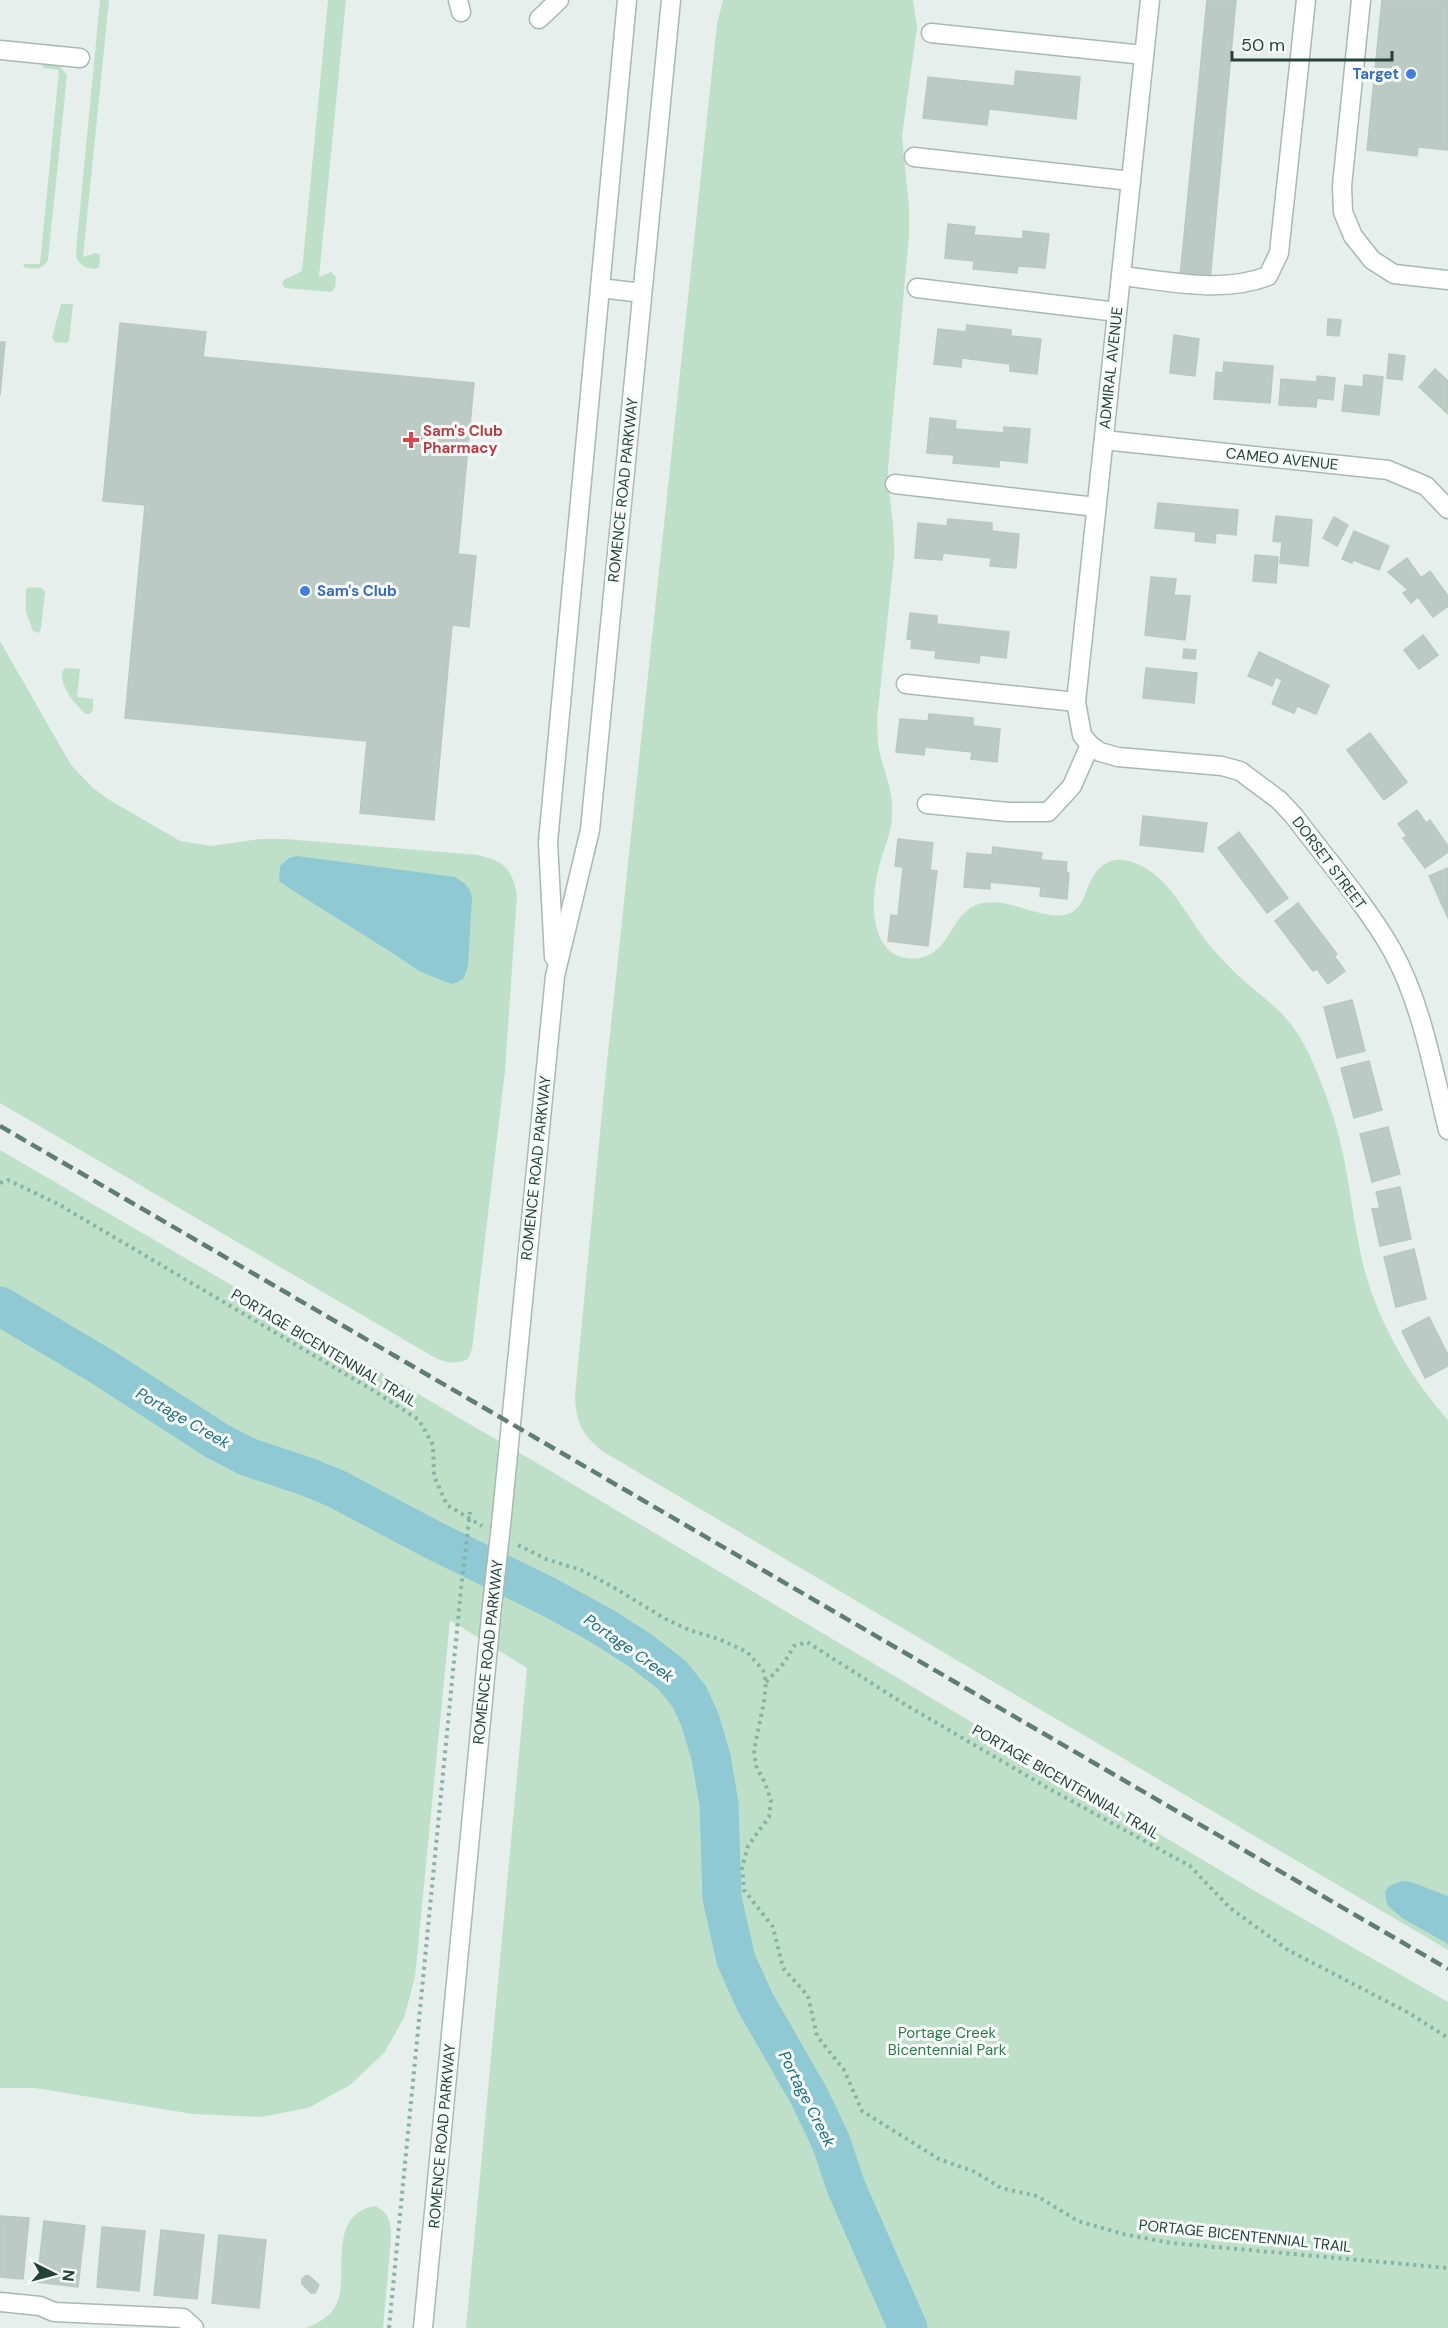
<svg xmlns="http://www.w3.org/2000/svg" width="1448" height="2328" font-family="'DM Sans',sans-serif">
<style>
.green{fill:#bfe0c8}
.water{fill:#8ec9d4}
.lines{fill:none;stroke-linecap:round;stroke-linejoin:round}
.river{stroke:#8ec9d4;stroke-width:39}
.building{fill:#bbcac4;stroke:#b8c9c2;stroke-width:1.5}
.minor-casing{stroke:#a8b8b2;stroke-width:21}
.path{stroke:#86b3a5;stroke-width:4;stroke-dasharray:3 4.5;stroke-linecap:butt}
.minor{stroke:#fff;stroke-width:18}
.rail{stroke:#5f7d75;stroke-width:4.5;stroke-dasharray:12 6;stroke-linecap:butt}
.minor-bridge-casing{stroke:#a8b8b2;stroke-width:21;stroke-linecap:butt}
.path-bridge{stroke:#86b3a5;stroke-width:4;stroke-dasharray:3 4.5;stroke-linecap:butt}
.minor-bridge{stroke:#fff;stroke-width:18}
.shop-dot{fill:#3f7fe0;stroke:#f7fbf9;stroke-width:2}
.health-dot{fill:#e0444e;stroke:#f7fbf9;stroke-width:2}
.labels{text-anchor:middle;dominant-baseline:central;stroke-width:6;stroke-linejoin:round;paint-order:stroke}
.shop-label{font-size:15px;font-weight:bold;fill:#366cbe;stroke:#f7fbf9;text-anchor:end}
.street-label{font-size:15px;fill:#24423a;stroke:#f7fbf9}
.health-label{font-size:15px;font-weight:bold;fill:#be3a42;stroke:#f7fbf9;text-anchor:start}
.park-label{font-size:15px;fill:#2d7a4b;stroke:#f7fbf9}
.water-label{font-size:16px;font-style:italic;fill:#1c6f80;stroke:#f7fbf9}
</style>
<rect width="100%" height="100%" fill="#e6efeb"/>
<!-- green -->
<g class="green">
<path d="M100 0H109L83 257 96 253 100 255 99 267 96 269C84 268 76 264 76 251Z"/>
<path d="M328 0H346L319 277 331 272 336 277 335 288 331 292 285 288 282 284 284 280 302 271Z"/>
<path d="M723 0H913L917 27 902 136 909 208V235L888 469C889 499 895 528 894 558L877 720C878 728 877 736 878 744 882 768 894 790 892 815 892 834 883 849 879 867 873 890 870 922 883 943 891 956 904 960 919 958 950 953 950 917 974 906 1006 891 1048 928 1074 911 1084 904 1085 891 1091 880 1107 848 1138 859 1160 879 1180 898 1193 926 1211 947 1223 960 1235 974 1249 985 1263 997 1278 1008 1289 1022 1302 1038 1311 1056 1318 1075 1326 1095 1334 1116 1339 1137 1350 1180 1353 1225 1364 1268 1379 1324 1410 1377 1448 1420V1950L602 1451C581 1433 576 1423 575 1395L605 1081 717 24Z"/>
<path d="M44 63 59 65 67 75 48 260C42 270 36 269 25 268L23 264H40L59 70 44 68 42 66Z"/>
<path d="M61 304H73L69 340 67 343 55 342 52 338Z"/>
<path d="M30 587 42 588 45 592 41 628 39 633 33 631 26 612V589Z"/>
<path d="M0 641 71 765 93 788 108 799 180 841 211 846 259 839H285L478 855C504 861 512 869 517 895L505 1071 472 1349 468 1359C454 1365 446 1363 432 1356L0 1103Z"/>
<path d="M65 668 80 669 77 697 93 699V710L90 714H86C75 705 60 686 62 672Z"/>
<path d="M0 1150 559 1476 1265 1897 1448 2002V2328H466L527 1668 450 1620 415 1977 404 2018 384 2053 350 2085 308 2108 260 2117 193 2114 35 2088H0Z"/>
<path d="M375 2206C390 2213 391 2224 391 2239L383 2328H306C316 2324 326 2319 333 2310 354 2283 322 2216 375 2206Z"/>
</g>
<!-- water -->
<g class="water">
<path d="M297 856 455 877C464 883 470 886 472 897L468 966 464 978 458 982 451 984 419 971 394 954 292 890 279 881 280 866 289 858Z"/>
<path d="M1402 1881 1411 1882 1448 1896V1944L1402 1918 1387 1905 1385 1892 1389 1886Z"/>
</g>
<g class="lines">
<!-- river -->
<path class="river" d="M0 1306 101 1366 217 1441 248 1457 308 1477 337 1489 435 1541 549 1597 602 1626 641 1651 672 1675 689 1696 700 1720 711 1757 719 1804 722 1898 736 1960 755 2002 809 2096 831 2142 846 2187 908 2328"/>
</g>
<!-- building -->
<g class="building">
<path d="M1207 0H1236L1210 280 1180 277Z"/>
<path d="M1382 0H1448V150L1418 147 1417 156 1367 150Z"/>
<path d="M1016 71 1080 77 1076 119 989 109 987 125 923 118 928 77 1014 86Z"/>
<path d="M948 224 975 227 974 235 1023 239V231L1049 234 1045 268 1018 266 1017 273 973 269 974 261 945 258Z"/>
<path d="M1328 319 1341 320 1339 336 1327 335Z"/>
<path d="M120 323 206 332 203 357 474 383 458 554 476 556 469 627 452 625 434 820 360 813 367 741 125 718 145 505 103 501Z"/>
<path d="M967 325 1011 330V336L1041 339 1037 374 1010 371V364L962 358 961 367 934 364 938 329 966 332Z"/>
<path d="M1174 335 1199 339 1195 376 1170 373Z"/>
<path d="M0 342H5L0 395Z"/>
<path d="M1389 354 1405 356 1402 380 1387 378Z"/>
<path d="M1224 362 1273 366 1270 403 1214 399 1216 372 1223 373Z"/>
<path d="M1435 369 1448 381 1447 413 1419 387Z"/>
<path d="M1364 375 1383 377 1379 415 1342 411 1345 385 1363 387Z"/>
<path d="M1317 376 1335 378 1333 400 1317 398 1316 407 1279 405 1281 379 1317 382Z"/>
<path d="M930 418 956 421 955 429 1004 433V427L1030 429 1027 463 999 460V467L953 463 954 455 927 453Z"/>
<path d="M1158 503 1238 510 1236 535 1216 533 1215 543 1195 541 1196 532 1155 528Z"/>
<path d="M1276 516 1312 520 1308 566 1280 563 1282 542 1273 541Z"/>
<path d="M1334 517 1348 525 1337 546 1323 538Z"/>
<path d="M948 519 992 523V531L1019 534 1016 568 990 566 991 558 943 553 942 560 915 558 918 523 947 526Z"/>
<path d="M1354 531 1389 546 1379 570 1353 560 1352 563 1342 559Z"/>
<path d="M1255 555 1278 557 1276 583 1253 581Z"/>
<path d="M1407 558 1421 578 1430 571 1448 596V606L1433 617 1418 597 1411 603 1403 593 1408 590 1388 572Z"/>
<path d="M1151 577 1176 579 1174 595 1190 596 1185 640 1145 635Z"/>
<path d="M910 613 937 616V624L1009 632 1006 658 980 655 979 663 935 658 936 651 911 648 912 640 907 639Z"/>
<path d="M1423 635 1438 655 1419 669 1404 650Z"/>
<path d="M1184 649 1196 650 1195 659 1183 658Z"/>
<path d="M1259 652 1329 685 1316 714 1297 706 1294 713 1272 704 1282 680 1276 677 1272 686 1248 676Z"/>
<path d="M1146 668 1197 673 1194 703 1143 698Z"/>
<path d="M929 714 973 718V726L1000 729 997 762 971 759 972 752 925 747 924 755 896 752 900 719 928 721Z"/>
<path d="M1370 733 1407 782 1384 800 1347 750Z"/>
<path d="M1417 810 1426 823 1430 820 1448 846V852L1425 868 1403 838 1407 836 1398 824Z"/>
<path d="M1143 816 1207 823 1203 852 1140 845Z"/>
<path d="M1239 832 1288 898 1267 913 1218 848Z"/>
<path d="M898 839 933 843 930 870 937 871 928 946 888 941 891 915 898 916 903 867 895 866Z"/>
<path d="M993 847 1042 853 1041 860 1067 862 1066 872 1069 873 1067 899 1040 896 1041 887 990 882V889L964 887 967 853 992 855Z"/>
<path d="M1448 868V918L1429 876Z"/>
<path d="M1298 903 1337 954 1334 956 1345 971 1328 984 1317 969 1313 971 1275 921Z"/>
<path d="M1352 1000 1365 1051 1337 1058 1324 1007Z"/>
<path d="M1369 1061 1382 1110 1354 1118 1341 1068Z"/>
<path d="M1388 1127 1400 1174 1372 1182 1360 1134Z"/>
<path d="M1400 1187 1411 1239 1380 1246 1372 1209 1380 1208 1376 1192Z"/>
<path d="M1414 1249 1426 1299 1396 1307 1384 1257Z"/>
<path d="M1429 1317 1448 1355V1366L1425 1378 1402 1331Z"/>
<path d="M0 2216 29 2218 23 2279 0 2277Z"/>
<path d="M44 2221 85 2226 78 2287 37 2282Z"/>
<path d="M102 2227 145 2231 139 2291 97 2287Z"/>
<path d="M161 2230 204 2235 197 2299 154 2295Z"/>
<path d="M219 2235 266 2240 259 2308 212 2303Z"/>
<path d="M305 2276H309L319 2285 315 2293H311L302 2284V2279Z"/>
</g>
<g class="lines">
<!-- minor casing -->
<g class="minor-casing">
<g id="minor">
<path d="M458 0 461 12"/>
<path d="M1150 0 1076 702 1082 735 1090 745 1100 752 1118 757 1222 766 1240 771 1279 800 1294 816C1327 860 1365 903 1392 950 1422 1004 1433 1070 1448 1130"/>
<path d="M1361 0 1342 186 1343 212 1353 236 1372 260 1394 274 1448 280"/>
<path d="M539 19 559 0"/>
<path d="M931 33 1144 55"/>
<path d="M0 50 80 58"/>
<path d="M914 157 1131 181"/>
<path d="M1121 276C1168 281 1222 294 1268 276L1279 253 1306 0"/>
<path d="M600 288 642 293"/>
<path d="M917 288 1117 312"/>
<path d="M1104 440 1388 470 1426 486 1448 509"/>
<path d="M895 484 1096 507"/>
<path d="M906 684 1076 702"/>
<path d="M927 804 1008 812H1048L1072 786 1090 745"/>
<path d="M554 957 548 842 627 0"/>
<path d="M501 1525 555 976 590 830 671 0"/>
<path d="M0 2302 40 2306 54 2312 183 2318 194 2328"/>
<path d="M423 2328 492 1605"/>
</g>
</g>
<!-- path -->
<g class="path">
<path d="M0 1183 8 1180 58 1204 374 1391 419 1420 433 1445 434 1476 447 1505 482 1526"/>
<path d="M518 1545 546 1559 581 1570 613 1587 664 1618 689 1630 719 1639 747 1652 763 1670 766 1682 764 1702 754 1750 756 1766 765 1783 771 1800 769 1817 748 1846 742 1867 744 1890 773 1927 783 1968 808 1996 817 2036 844 2070 862 2111 939 2159 975 2172 1001 2188 1037 2196 1078 2221 1123 2234 1171 2243 1448 2268"/>
<path d="M766 1682 784 1663 794 1646 807 1642 906 1705 1048 1788 1190 1866 1230 1908 1288 1950 1409 2013 1448 2038"/>
<path d="M389 2328 461 1589"/>
</g>
<!-- minor -->
<use href="#minor" class="minor"/>
<!-- rail -->
<path class="rail" d="M0 1126 1448 1969"/>
<!-- minor-bridge casing -->
<g class="minor-bridge-casing">
<path id="minor-bridge" d="M492 1605 501 1525"/>
</g>
<!-- path-bridge -->
<path class="path-bridge" d="M461 1589 470 1512"/>
<!-- minor-bridge -->
<use href="#minor-bridge" class="minor-bridge"/>
</g>
<!-- markers -->
<g class="shop-dot">
<circle cx="1411" cy="74" r="6"/>
<circle cx="305" cy="591" r="6"/>
</g>
<path class="health-dot" d="M408 431h6v6h6v6h-6v6h-6v-6h-6v-6h6z"/>
<g class="labels">
<!-- shop labels -->
<g class="shop-label">
<text x="1399" y="74">Target</text>
<text x="317" y="591" text-anchor="start">Sam's Club</text>
</g>
<!-- street labels -->
<g class="street-label">
<text transform="translate(1111 368) rotate(-84)">ADMIRAL AVENUE</text>
<text transform="translate(1282 459) rotate(6)">CAMEO AVENUE</text>
<text transform="translate(623 490) rotate(-84)">ROMENCE ROAD PARKWAY</text>
<text transform="translate(1329 863) rotate(53)">DORSET STREET</text>
<text transform="translate(536 1168) rotate(-84)">ROMENCE ROAD PARKWAY</text>
<text transform="translate(324 1348) rotate(31)">PORTAGE BICENTENNIAL TRAIL</text>
<text transform="translate(488 1652) rotate(-84)">ROMENCE ROAD PARKWAY</text>
<text transform="translate(1066 1782) rotate(30)">PORTAGE BICENTENNIAL TRAIL</text>
<text transform="translate(442 2136) rotate(-85)">ROMENCE ROAD PARKWAY</text>
<text transform="translate(1245 2236) rotate(6)">PORTAGE BICENTENNIAL TRAIL</text>
</g>
<!-- health labels -->
<g class="health-label">
<text x="423" y="431">Sam's Club<tspan x="423" dy="17">Pharmacy</tspan></text>
</g>
<!-- park labels -->
<g class="park-label">
<text x="947" y="2033">Portage Creek<tspan x="947" dy="17">Bicentennial Park</tspan></text>
</g>
<!-- water labels -->
<g class="water-label">
<text transform="translate(183 1418) rotate(30)">Portage Creek</text>
<text transform="translate(629 1648) rotate(35)">Portage Creek</text>
<text transform="translate(807 2099) rotate(63)">Portage Creek</text>
</g>
</g>
<!-- north arrow -->
<g transform="translate(54 2274) rotate(96)" stroke="#f7fbf9" stroke-width="4.5" paint-order="stroke">
<path d="M0-4.5L10 22L0 15L-10 22Z" fill="#24423a"/>
<text y="-9" font-size="16" font-weight="bold" text-anchor="middle" fill="#24423a">N</text>
</g>
<!-- scale -->
<path d="M1232 51v9h160v-9" fill="none" stroke="#24423a" stroke-width="3"/>
<text x="1241" y="51" font-size="18" fill="#24423a" stroke="#f7fbf9" stroke-width="4.5" paint-order="stroke">50 m</text>
</svg>
